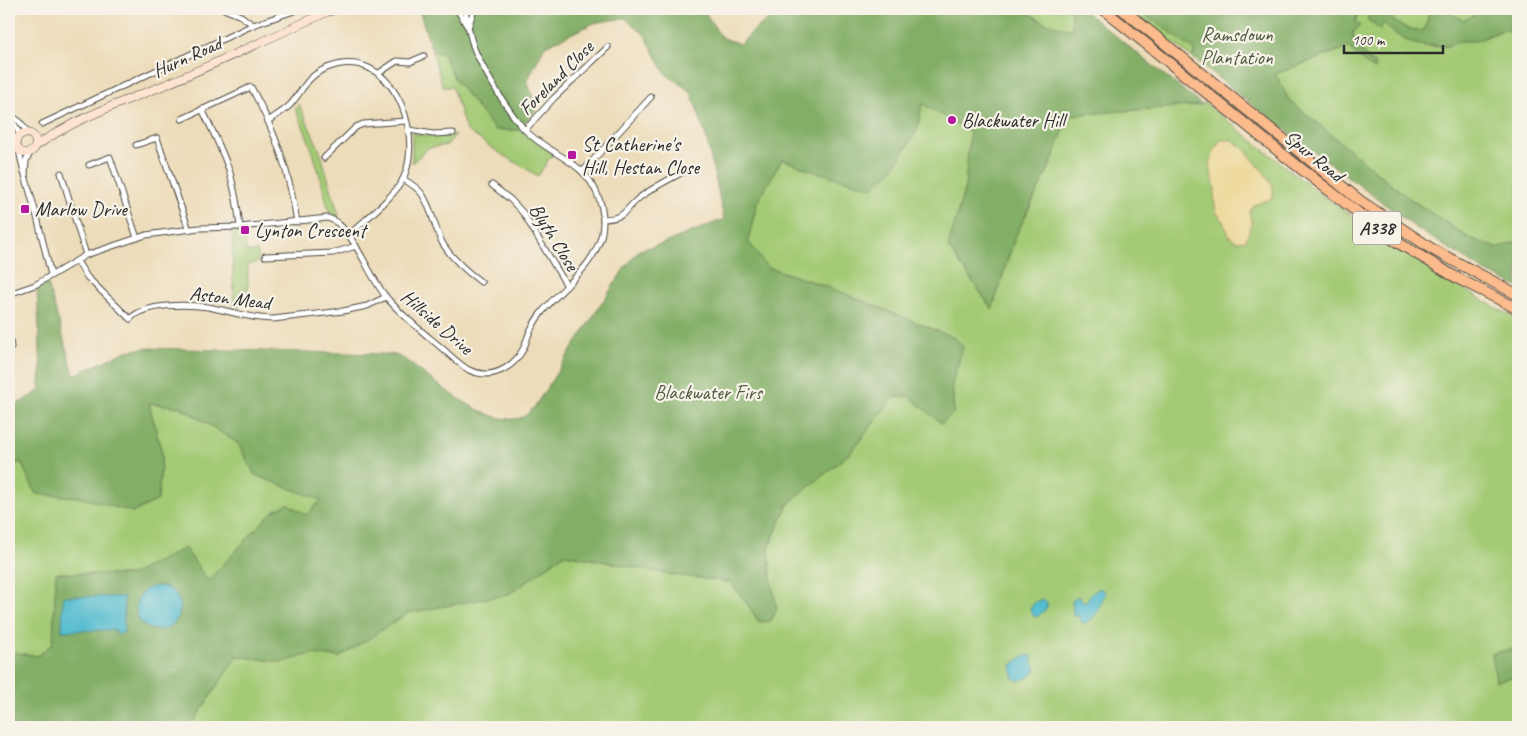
<svg xmlns="http://www.w3.org/2000/svg" width="1527" height="736" font-family="Caveat,sans-serif">
<style>
.green{fill:#a3ca74;stroke:#677a50}
.forest{fill:#82ae66;stroke:#566c48}
.sand{fill:#eeda9e;stroke:#8c8264}
.water{fill:#52bccf;stroke:#3e747d}
.lines{fill:none;stroke-linecap:round;stroke-linejoin:round}
.street-casing{stroke:#484640;stroke-width:7}
.secondary-casing{stroke:#484640;stroke-width:9}
.highway-casing{stroke:#484640;stroke-width:12}
.street{stroke:#fff;stroke-width:5}
.secondary{stroke:#fde4d1;stroke-width:8}
.highway{stroke:#fbbb8c;stroke-width:10}
.poi-dot{fill:#b5179e;stroke:#f7f3e8;stroke-width:2}
.labels{text-anchor:middle;dominant-baseline:central;stroke-width:4.5;stroke-linejoin:round;paint-order:stroke}
.shield{fill:#f7f3e8;stroke:#686764;stroke-width:1}
.shield-label{font-size:19px;font-weight:bold;fill:#2b2b2b}
.park-label{font-size:20px;fill:#4f5b41;stroke:#f7f3e8}
.street-label{font-size:20px;fill:#2b2b2b;stroke:#f7f3e8}
.poi-label{font-size:20px;fill:#2b2b2b;stroke:#f7f3e8;text-anchor:start}
</style>
<rect width="100%" height="100%" fill="#f7f3e8"/>
<filter id="ink" filterUnits="userSpaceOnUse"><feTurbulence type="fractalNoise" baseFrequency=".02" numOctaves="2"/><feDisplacementMap in="SourceGraphic" scale="10" xChannelSelector="R" yChannelSelector="G"/><feConvolveMatrix kernelMatrix="1 2 1 2 8 2 1 2 1" color-interpolation-filters="sRGB"/></filter>
<filter id="wash" filterUnits="userSpaceOnUse"><feTurbulence type="fractalNoise" baseFrequency=".0096" numOctaves="4" result="noise"/><feDisplacementMap in="SourceGraphic" scale="20" xChannelSelector="R" yChannelSelector="G"/><feGaussianBlur stdDeviation="1.12" result="paint"/><feColorMatrix in="noise" values="0 0 0 0 0 0 0 0 0 0 0 0 0 0 0 0 0 1.4 0 .05"/><feComposite in="paint" operator="in"/></filter>
<g filter="url(#wash)">
<rect width="100%" height="100%" fill="#eddcb9"/>
<!-- green -->
<g class="green">
<path d="M1021 9H1071L1072 31 1046 23Z"/>
<path d="M1127 9H1141V13L1153 21 1158 23 1196 51 1192 57Z"/>
<path d="M1389 9H1432C1427 15 1428 24 1423 31 1409 29 1390 26 1389 9Z"/>
<path d="M1436 9H1487L1464 20 1445 11Z"/>
<path d="M1359 12H1367L1380 30 1383 23C1402 41 1419 49 1446 46 1452 45 1456 42 1461 41 1467 40 1472 42 1477 40 1492 36 1502 28 1518 29V245L1516 242 1497 248 1467 237 1406 196 1289 100 1275 74 1349 47 1375 64 1365 56 1353 38 1355 21Z"/>
<path d="M432 51 443 54 455 80 495 130H520L553 153 538 176 498 152 466 130 452 87H443Z"/>
<path d="M1204 102 1317 192 1449 281 1518 320V647L1493 654 1496 681 1518 676V727H190L237 656 282 662 311 654 340 657 408 613 509 594 565 554 674 575 730 582 748 605 759 622 771 578 769 547 788 504 850 453 893 398 909 396 928 412H954L952 383 963 347 955 338 828 287 767 267 748 241 757 203 782 159 810 170 873 188 922 103 970 131 965 187 948 247 992 309 1015 237 1051 164 1069 115 1202 105Z"/>
<path d="M299 104 320 151 339 216H330C321 178 312 143 295 109Z"/>
<path d="M412 133 429 136 455 135 447 145 428 148 412 163Z"/>
<path d="M245 231 246 252H258V262L248 265V290L240 291 239 310 234 309 232 232Z"/>
<path d="M149 403 180 407 238 443 255 475 322 500 307 516 288 504 273 511 208 581 185 549 131 575 56 573 53 643 38 656 9 652V466L21 462 36 494 79 497 134 512 158 500 162 454Z"/>
</g>
<!-- forest -->
<g class="forest">
<path d="M419 9H703L721 37 740 44 759 26 787 9H1021L1046 23 1072 30 1071 9H1082L1202 105 1069 115 1051 163 1015 237 992 309 948 247 965 187 970 131 922 104 918 129 893 169 873 188 810 170 782 159 757 203 748 241 767 267 828 287 955 338 963 347 952 383 954 412 942 424 909 396 893 398 850 453 788 504 769 547 771 578 777 609 771 621 759 622 748 605 730 582 674 575 565 554 509 594 408 613 340 657 311 654 282 662 237 656 190 727H9V652L38 656 53 643 56 573 131 575 185 548 208 581 273 511 288 504 307 515 321 500 255 475 238 443 181 407 149 403 162 454 158 500 133 512 79 497 36 494 21 462 9 466V406L21 402 39 391 41 373 37 289 48 284 74 375 127 351 145 348 381 354 395 355 404 359C431 378 489 430 523 417 527 415 531 410 535 406L624 269 639 250 659 245 724 219 706 136 691 92 665 73 645 35 625 18 594 23 545 46 527 81 537 108 520 130H495L455 80 443 54 432 51Z"/>
<path d="M1141 9H1389C1390 26 1409 29 1423 31 1428 24 1427 15 1432 9L1445 11 1464 20 1487 9H1518V29L1499 31 1476 41H1462L1447 46 1422 45 1411 43 1395 34 1383 23 1380 30 1368 20 1367 13 1359 12 1355 21 1360 26 1353 32V38L1365 56 1375 65V70L1368 66 1348 47 1275 74 1289 100 1406 196 1467 237 1497 248 1516 242 1518 245V287L1485 271 1419 230 1260 111 1192 57 1195 51 1158 23 1153 21 1141 13Z"/>
<path d="M1518 647V676L1496 681 1492 654Z"/>
</g>
<!-- sand -->
<path class="sand" d="M1221 140H1232L1246 151 1266 175 1273 187V198L1254 205 1249 212 1252 223 1246 240 1237 241 1230 237 1222 219 1216 212 1214 200 1215 189 1210 166 1212 156 1216 147Z"/>
<!-- water -->
<g class="water">
<circle cx="158" cy="608" r="22"/>
<path d="M1100 588 1105 592C1105 597 1103 598 1101 603 1097 613 1094 621 1082 623L1079 616H1074L1072 614 1073 610 1072 601 1076 597H1079L1083 603 1086 602 1090 595Z"/>
<path d="M63 596 124 597V633L117 634 116 630 62 631Z"/>
<path d="M1043 599 1047 603V608L1037 617 1032 615 1030 610C1033 603 1036 601 1043 599Z"/>
<path d="M1024 656H1032V662L1036 668 1033 674 1027 678 1018 681 1014 678 1012 671 1013 664Z"/>
</g>
</g>
<g filter="url(#ink)">
<g class="lines">
<!-- street casing -->
<g class="street-casing">
<g id="street">
<path d="M224 9 241 16 253 25"/>
<path d="M457 9 467 26"/>
<path d="M469 25 474 9"/>
<path d="M379 73 397 61 410 62 424 56"/>
<path d="M202 109C212 130 223 151 230 173 235 191 238 209 240 227"/>
<path d="M9 114 19 121 29 134"/>
<path d="M10 116 20 135"/>
<path d="M182 119 251 87C276 133 289 171 297 222"/>
<path d="M268 121C275 116 284 111 290 105 303 91 306 76 327 68 390 43 424 129 404 177 396 196 364 220 349 235"/>
<path d="M42 124 253 25 300 9"/>
<path d="M409 130 433 134 453 133"/>
<path d="M525 130 554 98 608 47"/>
<path d="M136 145 157 138 189 230"/>
<path d="M19 151 24 172"/>
<path d="M30 153 26 161 25 175 37 217 51 275"/>
<path d="M324 158 356 127 363 124 406 121"/>
<path d="M89 165 110 157 137 238"/>
<path d="M583 171 651 97"/>
<path d="M61 173 86 255"/>
<path d="M403 179C410 183 417 187 422 194 432 208 434 228 443 244 453 260 466 271 481 282"/>
<path d="M492 185 511 200 523 213 567 286"/>
<path d="M603 219C627 218 623 211 639 198 652 188 668 180 683 172"/>
<path d="M265 256 333 253 356 246"/>
<path d="M77 261 87 277 130 319C144 303 188 304 208 307 230 311 251 319 273 319L343 311 367 306 386 297"/>
<path d="M9 294 35 285 86 255 146 235 199 228 240 227 328 218C352 224 369 278 387 298 403 317 424 333 443 349 451 356 460 365 469 370 495 382 520 364 527 339 541 296 592 278 602 233 604 220 603 207 598 196 584 159 548 155 524 129 507 110 487 76 476 53 469 39 468 23 465 9"/>
<path d="M9 334 11 347 9 351"/>
</g>
</g>
<!-- secondary casing -->
<g class="secondary-casing">
<g id="secondary">
<circle cx="26" cy="143" r="10"/>
<path d="M36 146C75 118 123 102 167 84 221 61 274 36 327 12L337 9"/>
</g>
</g>
<!-- highway casing -->
<g class="highway-casing">
<g id="highway">
<path d="M1103 9 1286 157 1392 239 1457 278 1518 309"/>
<path d="M1122 9 1359 200 1432 249 1518 295"/>
</g>
</g>
<!-- street -->
<use href="#street" class="street"/>
<!-- secondary -->
<use href="#secondary" class="secondary"/>
<!-- highway -->
<use href="#highway" class="highway"/>
</g>
</g>
<!-- markers -->
<g class="poi-dot">
<circle cx="952" cy="120" r="5"/>
<rect x="567" y="150" width="10" height="10" rx="2.5"/>
<rect x="20" y="204" width="10" height="10" rx="2.5"/>
<rect x="240" y="225" width="10" height="10" rx="2.5"/>
</g>
<g class="labels">
<!-- shield labels -->
<rect class="shield" x="1353" y="211.5" width="48" height="33" rx="4"/>
<g class="shield-label">
<text x="1377" y="228">A338</text>
</g>
<!-- park labels -->
<g class="park-label">
<text x="1237" y="34">Ramsdown<tspan x="1237" dy="23">Plantation</tspan></text>
<text x="708" y="392">Blackwater Firs</text>
</g>
<!-- street labels -->
<g class="street-label">
<text transform="translate(187 57) rotate(-24)">Hurn Road</text>
<text transform="translate(556 78) rotate(-45)">Foreland Close</text>
<text transform="translate(1314 156) rotate(39)">Spur Road</text>
<text transform="translate(554 237) rotate(58)">Blyth Close</text>
<text transform="translate(230 298) rotate(7)">Aston Mead</text>
<text transform="translate(437 322) rotate(41)">Hillside Drive</text>
</g>
<!-- poi labels -->
<g class="poi-label">
<text x="962" y="120">Blackwater Hill</text>
<text x="582" y="144">St Catherine's<tspan x="582" dy="23">Hill, Hestan Close</tspan></text>
<text x="35" y="209">Marlow Drive</text>
<text x="255" y="230">Lynton Crescent</text>
</g>
</g>
<!-- margin -->
<rect width="1527" height="736" fill="none" stroke="#f7f3e8" stroke-width="30"/>
<!-- scale -->
<path d="M1344 45v8h99v-8" fill="none" stroke="#2b2b2b" stroke-width="2.5"/>
<text x="1352" y="45" font-size="15" fill="#2b2b2b" stroke="#f7f3e8" stroke-width="4" paint-order="stroke">100 m</text>
</svg>
